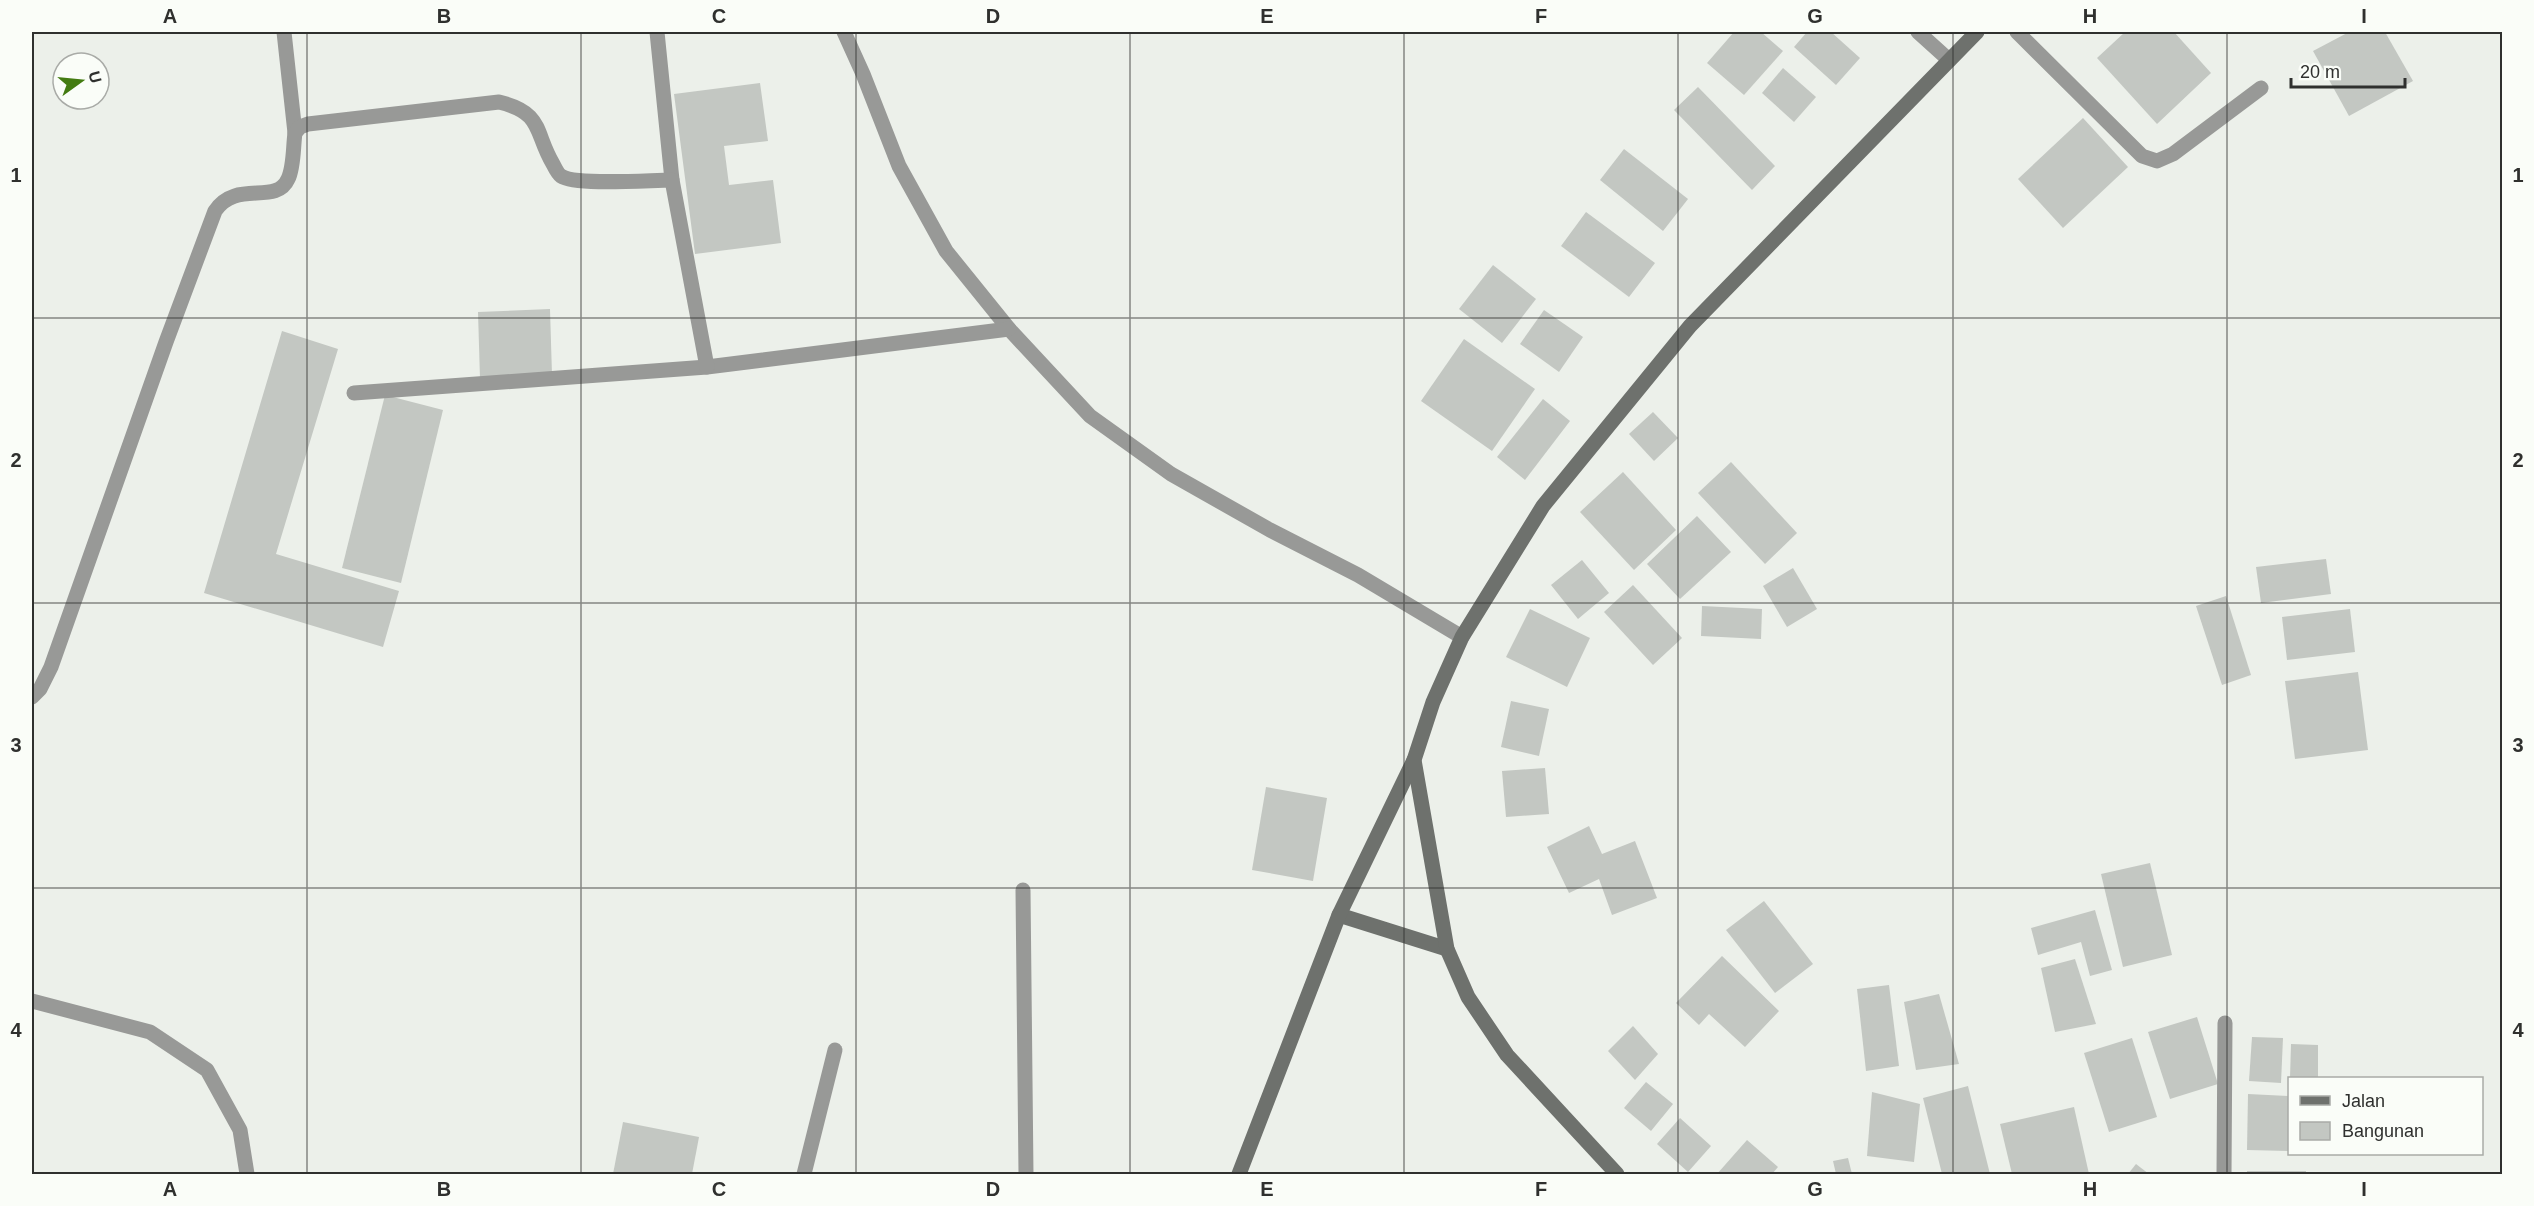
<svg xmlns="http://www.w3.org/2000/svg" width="2534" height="1206" font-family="Helvetica,sans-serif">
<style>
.building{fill:#c3c7c2}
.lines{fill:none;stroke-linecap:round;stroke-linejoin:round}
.street{stroke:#989997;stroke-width:15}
.secondary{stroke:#6e716d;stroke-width:15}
.grid{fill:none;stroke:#2f302e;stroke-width:1.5;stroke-opacity:0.55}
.neatline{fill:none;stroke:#2f302e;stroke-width:2}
.grid-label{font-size:20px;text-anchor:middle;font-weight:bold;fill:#2f302e}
</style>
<rect width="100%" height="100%" fill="#ecf0ea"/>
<!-- building -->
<g class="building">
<path d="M1734 32H1761L1783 51 1744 95 1707 63Z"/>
<path d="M1807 32H1831L1860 58 1836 85 1794 47Z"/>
<path d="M2125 32H2174L2211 73 2157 124 2097 58Z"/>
<path d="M2349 32H2385L2413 81 2349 116 2313 51Z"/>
<path d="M1783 68 1816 97 1794 122 1762 93Z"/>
<path d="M760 83 768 141 724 146 729 185 773 180 781 243 695 254 674 94Z"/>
<path d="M1698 87 1775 166 1752 190 1674 110Z"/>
<path d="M2083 118 2128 167 2063 228 2018 179Z"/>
<path d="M1624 149 1688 199 1663 231 1600 180Z"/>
<path d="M1586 212 1655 263 1629 297 1561 246Z"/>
<path d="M1493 265 1536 299 1502 343 1459 309Z"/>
<path d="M550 309 552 375 480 379 478 312Z"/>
<path d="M1544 310 1583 337 1559 372 1520 344Z"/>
<path d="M282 331 338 349 276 554 399 591 383 647 204 593Z"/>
<path d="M1464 339 1535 389 1492 451 1421 401Z"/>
<path d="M385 395 443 410 401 583 342 568Z"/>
<path d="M1543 399 1570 421 1525 480 1497 457Z"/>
<path d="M1653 412 1678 438 1654 461 1629 434Z"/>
<path d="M1731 462 1797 533 1765 564 1698 493Z"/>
<path d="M1623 472 1676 530 1634 570 1580 512Z"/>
<path d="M1697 516 1731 552 1680 599 1647 564Z"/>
<path d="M2326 559 2331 594 2261 603 2256 567Z"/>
<path d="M1582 560 1609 593 1578 619 1551 585Z"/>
<path d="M1793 568 1817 609 1787 627 1763 586Z"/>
<path d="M1633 585 1682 638 1653 665 1604 612Z"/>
<path d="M2226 596 2251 675 2222 685 2196 606Z"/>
<path d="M1702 606 1762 609 1761 639 1701 636Z"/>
<path d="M1530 609 1590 638 1567 687 1506 657Z"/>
<path d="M2350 609 2355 652 2287 660 2282 617Z"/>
<path d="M2358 672 2368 750 2295 759 2285 681Z"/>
<path d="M1511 701 1549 709 1539 756 1501 747Z"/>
<path d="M1545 768 1549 814 1506 817 1502 771Z"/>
<path d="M1266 787 1327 798 1313 881 1252 870Z"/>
<path d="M1589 826 1602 854 1635 841 1657 898 1612 915 1599 879 1569 893 1547 847Z"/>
<path d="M2150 863 2172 955 2123 967 2101 874Z"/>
<path d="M1764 901 1813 964 1775 993 1726 930Z"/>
<path d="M2095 910 2112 970 2090 976 2081 942 2038 955 2031 928Z"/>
<path d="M1722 956 1779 1011 1745 1047 1709 1014 1699 1025 1676 1003Z"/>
<path d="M2075 959 2096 1024 2055 1032 2041 968Z"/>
<path d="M1889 985 1899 1066 1866 1071 1857 989Z"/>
<path d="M1939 994 1959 1064 1916 1070 1904 1002Z"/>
<path d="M2197 1017 2218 1084 2170 1099 2148 1032Z"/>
<path d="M1633 1026 1658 1054 1635 1080 1608 1051Z"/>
<path d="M2252 1037 2283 1038 2281 1083 2249 1081Z"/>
<path d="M2132 1038 2157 1117 2109 1132 2084 1053Z"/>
<path d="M2291 1044 2318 1045V1078H2290Z"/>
<path d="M1646 1082 1673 1104 1651 1131 1624 1108Z"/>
<path d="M1968 1086 1990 1174H1942L1923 1098Z"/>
<path d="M1872 1092 1920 1104 1914 1162 1867 1156Z"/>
<path d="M2248 1094 2290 1096V1151L2247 1150Z"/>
<path d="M2074 1107 2089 1174H2012L2000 1124Z"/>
<path d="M1680 1118 1711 1146 1688 1172 1657 1144Z"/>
<path d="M623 1122 699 1137 692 1174H613Z"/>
<path d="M1747 1140 1778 1167 1772 1174H1717Z"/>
<path d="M1848 1158 1852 1174H1836L1833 1161Z"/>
<path d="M2136 1164 2149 1174H2128Z"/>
<rect x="2247" y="1171" width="59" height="3"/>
</g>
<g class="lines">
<!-- street -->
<g class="street">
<path d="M284 32 295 133"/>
<path d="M657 32 672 180"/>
<path d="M844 32 863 74 899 166 946 251 1009 329 1090 416 1171 474 1270 530 1358 575 1462 637"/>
<path d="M1918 32 1949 60"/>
<path d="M2017 32 2142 156 2157 161 2173 154 2261 88"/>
<path d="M354 393 707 367 1009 329"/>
<path d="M32 697 40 689 51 667 166 342 215 211C236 179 276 206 288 179 294 167 293 147 295 133L300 127 308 124 499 102C544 113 534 132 553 164 555 168 558 174 561 176 576 186 650 180 672 180L707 367"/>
<path d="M1023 890 1026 1174"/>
<path d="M32 1001 150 1032 207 1070 240 1130 247 1174"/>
<path d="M804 1174 835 1050"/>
<path d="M2224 1174 2225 1023"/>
</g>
<!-- secondary -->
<g class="secondary">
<path d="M1339 915 1447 949"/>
<path d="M1239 1174 1339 915 1414 760"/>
<path d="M1617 1174 1507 1055 1468 997 1447 949 1414 760 1433 702 1462 637 1543 506 1690 326 1977 32"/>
</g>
</g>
<!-- grid -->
<path class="grid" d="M307 32V1174M581 32V1174M856 32V1174M1130 32V1174M1404 32V1174M1678 32V1174M1953 32V1174M2227 32V1174M32 318H2502M32 603H2502M32 888H2502"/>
<!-- border -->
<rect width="2534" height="1206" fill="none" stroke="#fafdf8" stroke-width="66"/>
<!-- legend -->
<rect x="2288" y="1077" width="195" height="78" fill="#fafdf8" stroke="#a9aba7" stroke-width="1.5"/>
<rect x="2300" y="1096" width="30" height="9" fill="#6e716d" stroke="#a9aba7" stroke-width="1.5"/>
<text x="2342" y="1107" font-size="18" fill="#2f302e">Jalan</text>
<rect x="2300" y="1122" width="30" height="18" fill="#c3c7c2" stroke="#a9aba7" stroke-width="1.5"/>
<text x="2342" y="1137" font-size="18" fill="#2f302e">Bangunan</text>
<!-- north arrow -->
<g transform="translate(81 81) rotate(75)"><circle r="28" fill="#fafdf8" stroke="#a9aba7" stroke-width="1.5"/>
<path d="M0-4.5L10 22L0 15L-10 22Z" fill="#437b11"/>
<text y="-9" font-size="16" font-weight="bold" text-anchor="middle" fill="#2f302e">U</text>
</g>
<!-- scale -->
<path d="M2291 78v9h114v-9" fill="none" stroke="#2f302e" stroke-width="3"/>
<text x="2300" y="78" font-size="18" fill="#2f302e" stroke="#fafdf8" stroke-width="4.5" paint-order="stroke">20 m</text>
<rect x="33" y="33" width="2468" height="1140" class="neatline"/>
<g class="grid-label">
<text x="170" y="23">A</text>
<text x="444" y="23">B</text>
<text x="719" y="23">C</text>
<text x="993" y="23">D</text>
<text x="1267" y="23">E</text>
<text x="1541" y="23">F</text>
<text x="1815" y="23">G</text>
<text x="2090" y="23">H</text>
<text x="2364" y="23">I</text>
<text x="16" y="182">1</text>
<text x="2518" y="182">1</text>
<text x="16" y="467">2</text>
<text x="2518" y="467">2</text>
<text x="16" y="752">3</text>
<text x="2518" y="752">3</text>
<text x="16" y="1037">4</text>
<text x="2518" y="1037">4</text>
<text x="170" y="1196">A</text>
<text x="444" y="1196">B</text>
<text x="719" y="1196">C</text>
<text x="993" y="1196">D</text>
<text x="1267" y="1196">E</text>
<text x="1541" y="1196">F</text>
<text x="1815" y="1196">G</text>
<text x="2090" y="1196">H</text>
<text x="2364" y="1196">I</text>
</g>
</svg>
